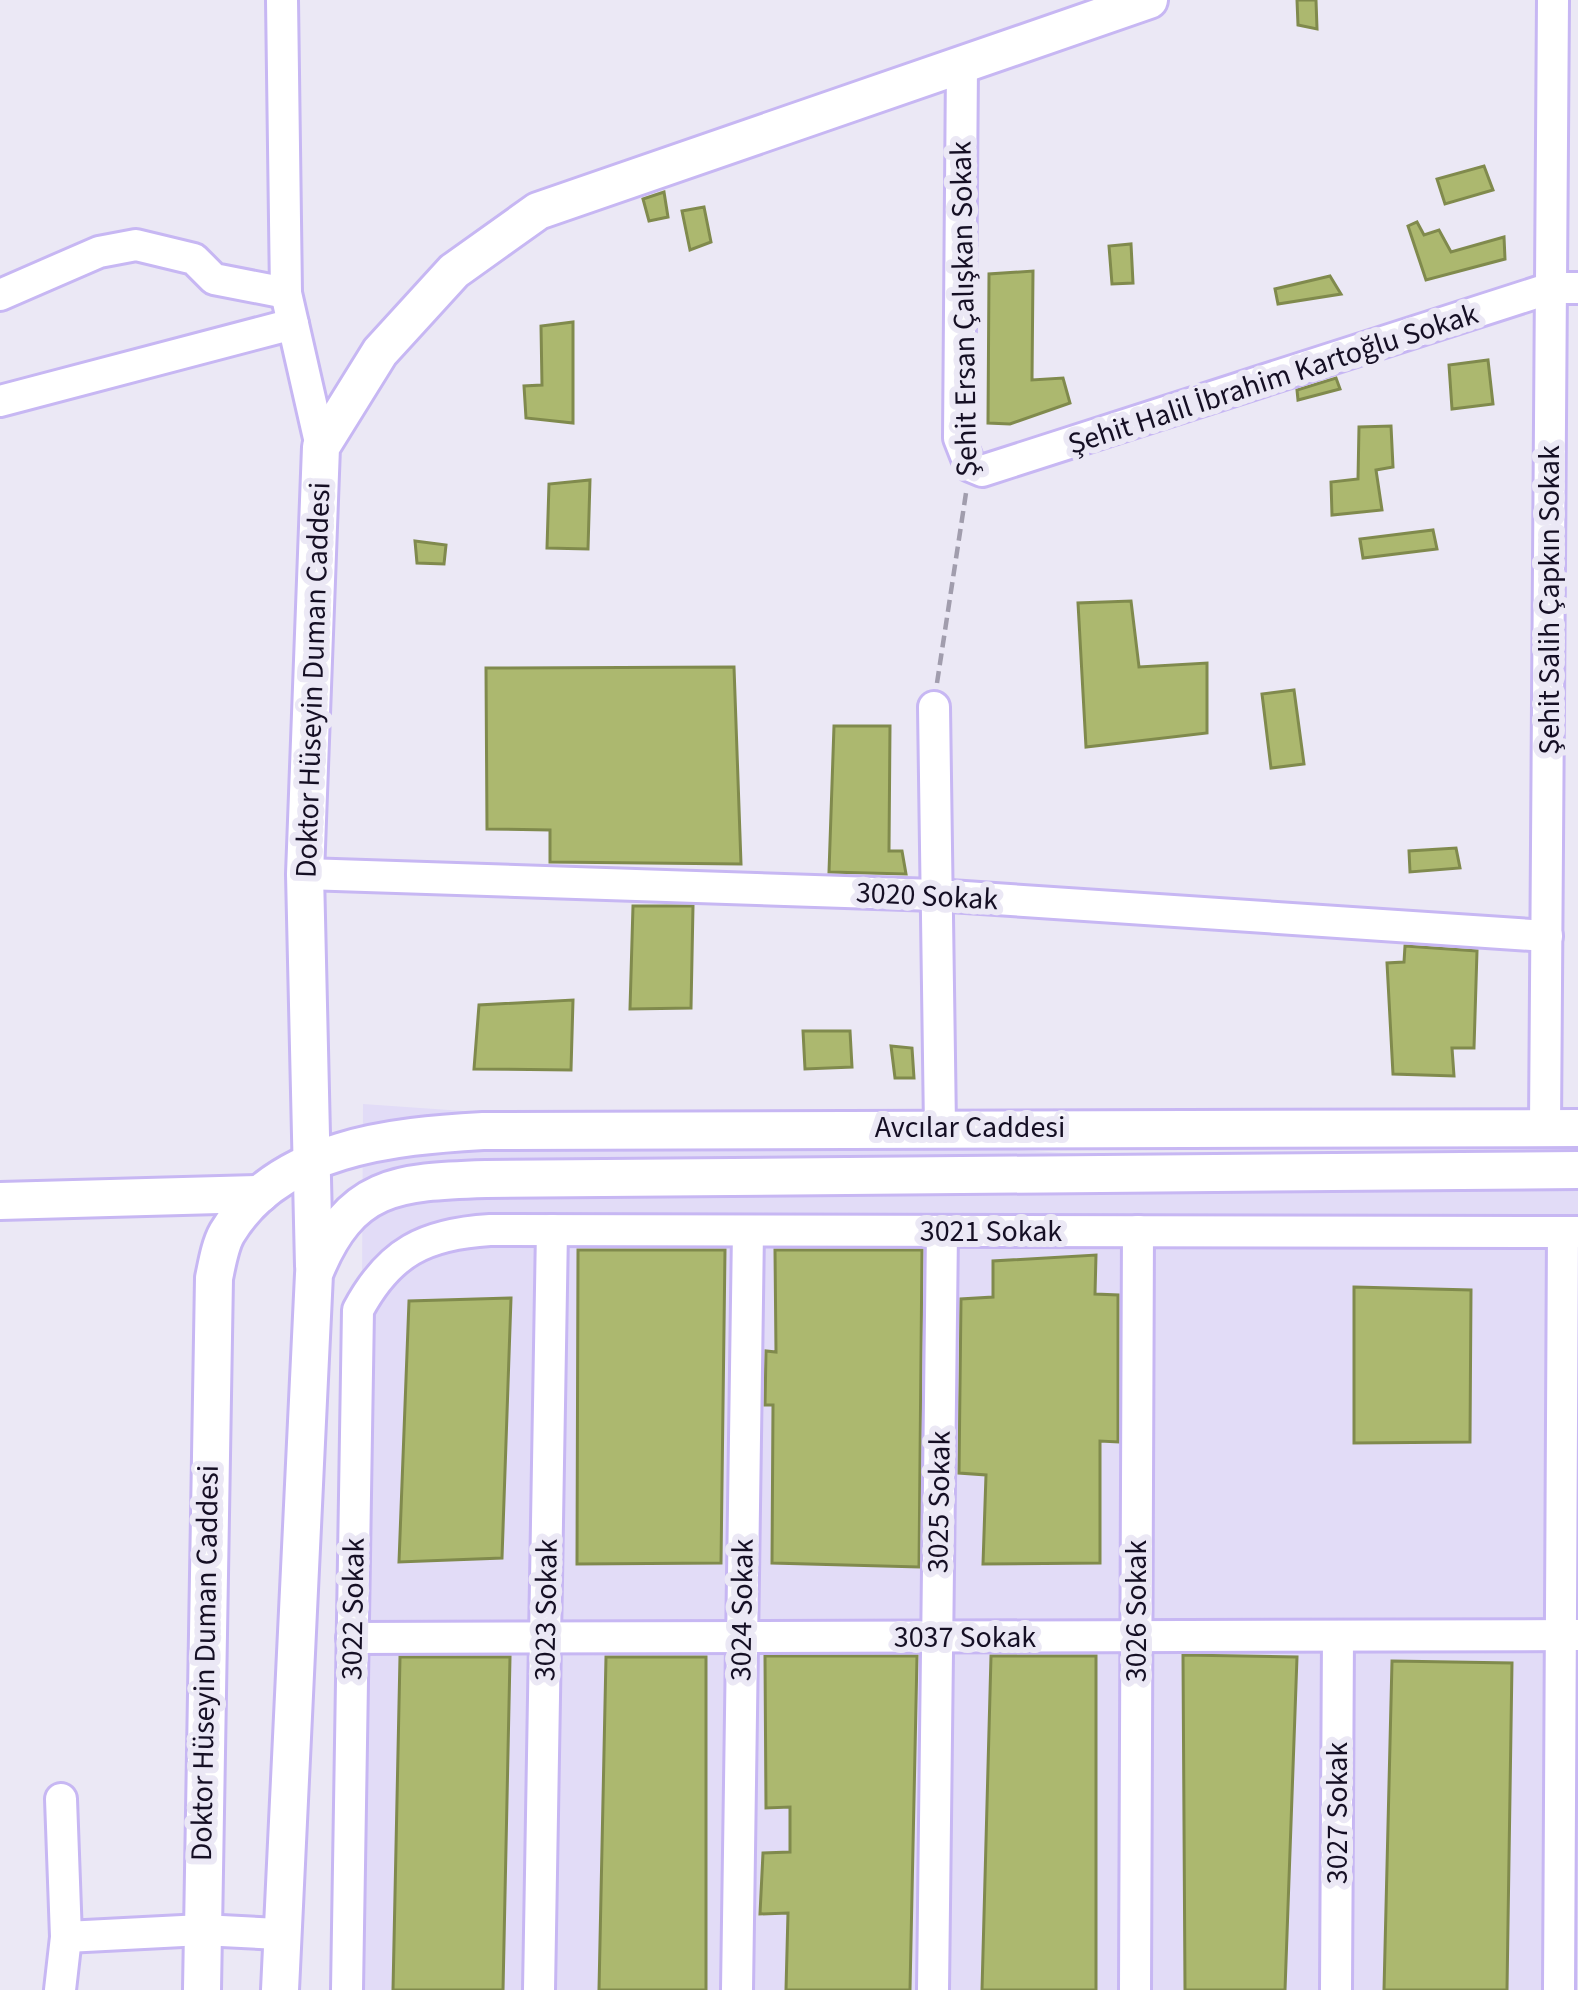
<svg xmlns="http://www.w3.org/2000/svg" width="1578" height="1990" font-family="'Source Sans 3',sans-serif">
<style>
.built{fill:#e2dcf7}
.building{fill:#acb86f;stroke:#808a4d;stroke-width:3}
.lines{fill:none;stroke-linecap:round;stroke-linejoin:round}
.minor-casing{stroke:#c7b7f3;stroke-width:36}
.major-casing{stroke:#c7b7f3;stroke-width:42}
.path{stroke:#a19dad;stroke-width:4.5;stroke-dasharray:12 6;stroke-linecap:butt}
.minor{stroke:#fff;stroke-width:30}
.major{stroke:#fff;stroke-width:36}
.labels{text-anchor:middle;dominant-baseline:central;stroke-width:12;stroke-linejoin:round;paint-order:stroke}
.street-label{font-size:30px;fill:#150f24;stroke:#ebe8f5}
</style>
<rect width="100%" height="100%" fill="#ebe8f5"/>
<!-- built -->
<path class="built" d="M363 1104 1578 1189V1990H358Z"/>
<!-- building -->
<g class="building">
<path d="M1297 0H1316L1317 29 1298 25Z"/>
<path d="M1484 166 1493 190 1445 204 1437 179Z"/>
<path d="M664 192 668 217 649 221 643 199Z"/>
<path d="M704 207 711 242 690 250 682 211Z"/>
<path d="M1417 222 1424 235 1439 230 1451 252 1504 237 1505 259 1426 280 1408 226Z"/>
<path d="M1131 244 1133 283 1112 284 1109 246Z"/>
<path d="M1033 271 1032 380 1063 378 1070 403 1010 424 988 423 989 274Z"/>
<path d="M1330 276 1341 294 1278 304 1275 289Z"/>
<path d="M573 322V423L526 418 524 386 542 385 541 326Z"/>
<path d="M1488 360 1493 404 1452 409 1449 365Z"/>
<path d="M1336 378 1340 389 1298 400 1297 390Z"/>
<path d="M1391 426 1393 467 1376 470 1382 510 1332 515 1331 482 1358 479 1359 427Z"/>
<path d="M590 480 588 549 547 548 549 484Z"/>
<path d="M1433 530 1437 549 1363 558 1360 539Z"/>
<path d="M415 541 446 545 444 564 417 563Z"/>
<path d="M1131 601 1139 667 1207 663V733L1086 747 1078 603Z"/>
<path d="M734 667 741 864 550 862V830L487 829 486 668Z"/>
<path d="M1294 690 1304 764 1271 768 1262 694Z"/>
<path d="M834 726H890L889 851H902L906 874 829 872Z"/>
<path d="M1456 848 1460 868 1410 872 1409 851Z"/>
<path d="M633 906H693L691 1008 630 1009Z"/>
<path d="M1405 946 1477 951 1474 1048H1452L1454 1076 1393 1074 1387 963 1404 962Z"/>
<path d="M573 1000 571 1070 474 1069 479 1005Z"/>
<path d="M803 1031H850L852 1067 805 1069Z"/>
<path d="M891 1046 912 1048 914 1078H895Z"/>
<path d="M578 1250H725L721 1563 577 1564Z"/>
<path d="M775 1250H922L919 1567 772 1563 773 1405H765L766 1351 776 1352Z"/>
<path d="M1096 1255 1095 1294 1118 1295V1442L1100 1441V1563L983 1564 986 1475 959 1473 961 1299 993 1297V1261Z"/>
<path d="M1354 1287 1471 1290 1470 1442 1354 1443Z"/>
<path d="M511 1298 502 1558 399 1562 409 1301Z"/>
<path d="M1183 1655 1297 1657 1285 1990H1185Z"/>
<path d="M765 1656H917L910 1990H786L788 1913 760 1914 763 1853 790 1852V1807L766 1808Z"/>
<path d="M991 1656H1096V1990H982Z"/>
<path d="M400 1657H510L503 1990H393Z"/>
<path d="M606 1657H706V1990H599Z"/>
<path d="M1392 1661 1512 1663 1507 1990H1384Z"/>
</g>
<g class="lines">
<!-- minor casing -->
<g class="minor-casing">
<g id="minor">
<path d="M282 0 286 293 321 447"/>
<path d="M962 65 959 438 970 466 982 471 1551 288H1578"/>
<path d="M0 295 99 252 136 245 194 259 214 279 286 293"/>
<path d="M0 401 293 324"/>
<path d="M934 707 940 1127"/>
<path d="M305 874 935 895 1547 936"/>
<path d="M1545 1127 1553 0"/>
<path d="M352 1638 1578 1635"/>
<path d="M66 1937 202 1930 279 1934"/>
<path d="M60 1990 66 1937 61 1799"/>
<path d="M347 1990 358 1310C389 1252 425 1234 490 1230L1578 1232"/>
<path d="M539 1990 552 1230"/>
<path d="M737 1990 748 1231"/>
<path d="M933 1990 942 1231"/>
<path d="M1135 1990 1138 1231"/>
<path d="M1336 1990 1338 1636"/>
<path d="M1559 1990 1563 1232"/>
</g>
</g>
<!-- major casing -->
<g class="major-casing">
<g id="major">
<path d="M0 1201 260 1194"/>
<path d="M314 1266 305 874 321 447 380 352 454 271 538 211 1149 0"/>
<path d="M202 1990 214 1278C217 1264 220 1245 227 1233 278 1147 394 1136 483 1131L1578 1128"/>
<path d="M280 1990 314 1274C350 1184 396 1182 486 1179L1578 1170"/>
</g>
</g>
<!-- path -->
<path class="path" d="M937 683 966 493"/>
<!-- minor -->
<use href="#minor" class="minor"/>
<!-- major -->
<use href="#major" class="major"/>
</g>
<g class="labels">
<!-- street labels -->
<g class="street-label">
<text transform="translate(964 309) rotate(-91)">Şehit Ersan Çalışkan Sokak</text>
<text transform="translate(1273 379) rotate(-18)">Şehit Halil İbrahim Kartoğlu Sokak</text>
<text transform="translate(1549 600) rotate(-90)">Şehit Salih Çapkın Sokak</text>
<text transform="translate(313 680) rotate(-88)">Doktor Hüseyin Duman Caddesi</text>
<text transform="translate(927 896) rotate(3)">3020 Sokak</text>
<text x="970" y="1127">Avcılar Caddesi</text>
<text x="991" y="1231">3021 Sokak</text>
<text transform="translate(939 1502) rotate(-89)">3025 Sokak</text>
<text transform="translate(353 1609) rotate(-89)">3022 Sokak</text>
<text transform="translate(546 1610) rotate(-89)">3023 Sokak</text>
<text transform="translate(742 1610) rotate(-89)">3024 Sokak</text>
<text transform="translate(1136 1611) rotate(-90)">3026 Sokak</text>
<text x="965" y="1637">3037 Sokak</text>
<text transform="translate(205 1663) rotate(-89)">Doktor Hüseyin Duman Caddesi</text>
<text transform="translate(1337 1813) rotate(-90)">3027 Sokak</text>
</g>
</g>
</svg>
